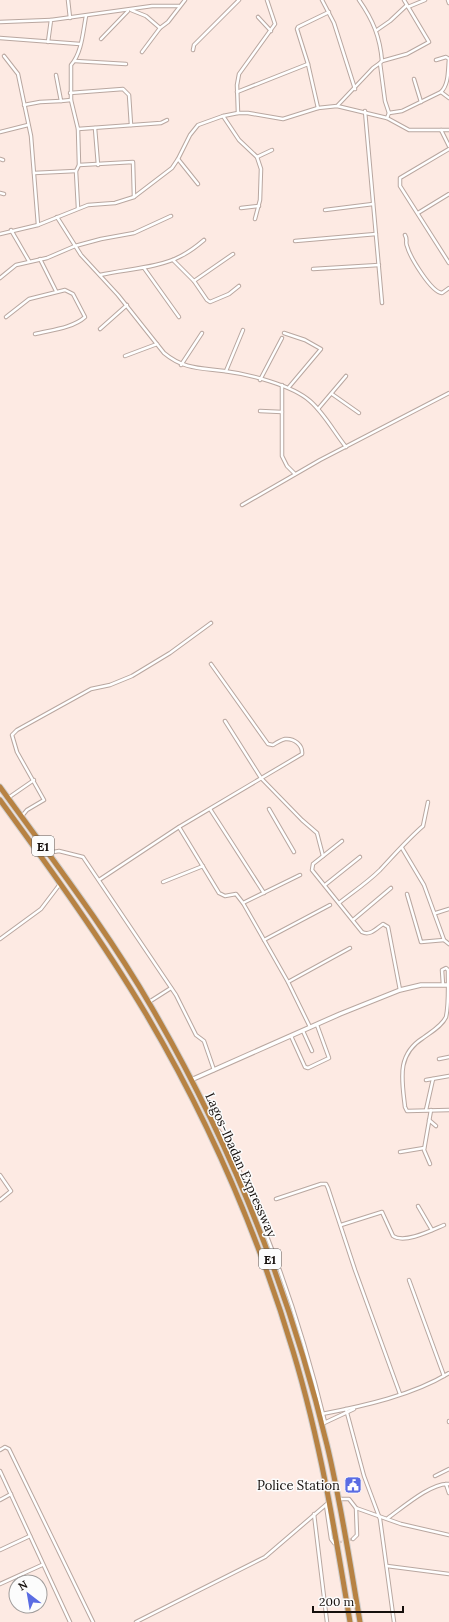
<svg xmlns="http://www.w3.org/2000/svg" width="449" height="1622" font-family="Lora,serif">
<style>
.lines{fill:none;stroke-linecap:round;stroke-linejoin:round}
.minor-tunnel{stroke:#dac9c3;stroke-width:2.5;stroke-dasharray:2.5 1;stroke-linecap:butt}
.minor-casing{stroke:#b9a7a0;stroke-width:4.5}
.tertiary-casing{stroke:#b9a7a0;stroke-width:5.5}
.motorway-casing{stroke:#d0cfce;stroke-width:7}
.minor{stroke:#fff;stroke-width:2.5}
.tertiary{stroke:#fff;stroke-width:3.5}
.motorway{stroke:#b78243;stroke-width:5}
.labels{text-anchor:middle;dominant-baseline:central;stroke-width:3;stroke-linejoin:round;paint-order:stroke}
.shield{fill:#fcfcfc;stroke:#5a5654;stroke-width:1}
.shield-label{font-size:12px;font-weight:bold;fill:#150f0c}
.street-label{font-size:13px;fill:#150f0c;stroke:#fcfcfc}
.poi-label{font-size:13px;fill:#150f0c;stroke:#fcfcfc;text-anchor:end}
</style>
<rect width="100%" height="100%" fill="#fdeae3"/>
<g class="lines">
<!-- minor-tunnel -->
<path class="minor-tunnel" d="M336 1543 353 1539"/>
<!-- minor casing -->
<g class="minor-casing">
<g id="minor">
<path d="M68 0 70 18"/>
<path d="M322 0 334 23 355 89"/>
<path d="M359 0C373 20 380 37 382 61L380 63 385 101 389 113"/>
<path d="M448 0 449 3"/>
<path d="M408 7 425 0"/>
<path d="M131 10 146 16 160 28"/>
<path d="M258 17 271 31"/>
<path d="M0 22 51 20"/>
<path d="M377 30 390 21 406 6"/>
<path d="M0 38 80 44"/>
<path d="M101 39 128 11"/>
<path d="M48 42 51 20 152 6H179"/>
<path d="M193 50 194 45 239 0"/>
<path d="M142 52 160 28 168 22 185 0"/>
<path d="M4 56 18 74 31 136 38 225"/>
<path d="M75 61 126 64"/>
<path d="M382 61 407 54 429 42 404 0"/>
<path d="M56 75 61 101 71 100"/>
<path d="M414 79 421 102"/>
<path d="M237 92 308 64"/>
<path d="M441 92 449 98"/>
<path d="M70 93 123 89 129 95 131 125"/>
<path d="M24 105 40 102 61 101"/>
<path d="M338 105 373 68 380 63"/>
<path d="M318 108 308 64 297 29 298 27 329 12"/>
<path d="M365 111 382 303"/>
<path d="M238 113 237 85 239 74 275 24 267 0"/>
<path d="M223 116 239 140 257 157 261 169 260 200 255 219"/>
<path d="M387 118 389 113 402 111 441 92C449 84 448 70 449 59L446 57 436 60"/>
<path d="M95 128 98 165"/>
<path d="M78 129 161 123 167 120"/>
<path d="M441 130 449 146"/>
<path d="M0 132 28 125"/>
<path d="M449 149 400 178V186L449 263"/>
<path d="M257 157 272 150"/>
<path d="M0 159 3 160"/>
<path d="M178 159 198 184"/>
<path d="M79 165 133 162 134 197"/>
<path d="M34 173 76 171"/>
<path d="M0 193 4 194"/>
<path d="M78 208 76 171 79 165 78 129 71 100V65C82 53 83 31 86 16"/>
<path d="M241 208 259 206"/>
<path d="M325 210 373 204"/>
<path d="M418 213 449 194"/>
<path d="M57 217 81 255 118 295 164 353C183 369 200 368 224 371 248 374 292 385 310 401 324 413 334 432 346 447"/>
<path d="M11 230 29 261"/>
<path d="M0 234 38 225 88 205 115 203 134 197 172 168 178 159 190 135 198 125 223 116 238 113H248L283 119 318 108 337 106 387 118 409 130H449"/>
<path d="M405 235C408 240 405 242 407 246 410 257 431 292 442 293L449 288"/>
<path d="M295 241 376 234"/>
<path d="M40 259 56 291"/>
<path d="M173 260 194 281 207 300 210 302 229 294 239 286"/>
<path d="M144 268 179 317"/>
<path d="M313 269 379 265"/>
<path d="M100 275C126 269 159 268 181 256 189 252 197 246 204 240"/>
<path d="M0 278 16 265 47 258 75 246 101 239 134 233 171 216"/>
<path d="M194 281 233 254"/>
<path d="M6 317 29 299 65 290 73 294 85 317C73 328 51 330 35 334"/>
<path d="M100 329 127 305"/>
<path d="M284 333 305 340 321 349 289 387"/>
<path d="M125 356 157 344"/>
<path d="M181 365 202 333"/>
<path d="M226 371 243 330"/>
<path d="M260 380 282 338"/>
<path d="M282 385V456L287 466 295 474"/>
<path d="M332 394 359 413"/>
<path d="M318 409 346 376"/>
<path d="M260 411 282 412"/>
<path d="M242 505 320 460 449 393"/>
<path d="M225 721 261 778 302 820 317 833 323 856"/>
<path d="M8 798 34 780"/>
<path d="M210 809 264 893"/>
<path d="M269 809 294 852"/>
<path d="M22 816 27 810 44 800 17 752 12 735 17 730 91 689 110 685 132 676 170 653 211 623"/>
<path d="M179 827 219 893 225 896 236 894 243 903 288 982 310 1027"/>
<path d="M342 841 313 864 312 870 362 932C370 936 376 929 383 924L388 927 400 990"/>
<path d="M402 848 424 885 444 940 449 944"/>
<path d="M48 853 59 851 83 857 176 995 196 1035 204 1041 214 1070"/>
<path d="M99 880 179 827 302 754C303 745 294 738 285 739 281 740 276 743 273 745L268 744 211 664"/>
<path d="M163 882 203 866"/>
<path d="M325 885 360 857"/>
<path d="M407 894 421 942 444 940"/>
<path d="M243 903 300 875"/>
<path d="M339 903C353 892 368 882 380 870 394 855 408 839 423 826L428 802"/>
<path d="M436 913 449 909"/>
<path d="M353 920 391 888"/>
<path d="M0 939 41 909 60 884"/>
<path d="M264 940 330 905"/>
<path d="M288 982 350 948"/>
<path d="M443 985 442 970 446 968 448 970C448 984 449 1004 446 1017 442 1026 431 1032 423 1038 396 1055 402 1080 405 1107L407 1111 449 1110"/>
<path d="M149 1002 171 988"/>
<path d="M303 1031 312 1051"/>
<path d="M291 1036 305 1067 308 1068 329 1058 317 1025"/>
<path d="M439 1059 449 1057"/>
<path d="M426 1080 449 1076"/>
<path d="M426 1110 433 1079"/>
<path d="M429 1120 436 1126"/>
<path d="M219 1131C232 1148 239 1171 248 1191 281 1265 306 1344 325 1422"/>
<path d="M400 1152 424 1148"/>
<path d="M430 1164 424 1150 431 1110"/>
<path d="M0 1175 11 1191 0 1200"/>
<path d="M276 1199 321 1184H326L328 1188 355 1270 400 1394"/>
<path d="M418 1206 432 1230"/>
<path d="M341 1225 382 1212 393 1236C405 1244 432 1230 444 1225"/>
<path d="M409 1280 444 1376"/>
<path d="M346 1409 364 1476 380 1519 394 1622"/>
<path d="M322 1414C364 1406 413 1395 449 1373"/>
<path d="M449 1421V1422"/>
<path d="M324 1423 354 1409"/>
<path d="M0 1450 5 1447 9 1449 93 1622"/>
<path d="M0 1471 70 1622"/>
<path d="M435 1476 449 1469"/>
<path d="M446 1484 449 1493"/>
<path d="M339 1499H349L356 1508 401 1524 449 1535"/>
<path d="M0 1500 11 1494"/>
<path d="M326 1505 331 1539 334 1543"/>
<path d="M314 1514 327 1622"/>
<path d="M388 1518C402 1508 432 1482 449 1484"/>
<path d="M353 1539 357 1535 356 1508"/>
<path d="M0 1550 30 1536"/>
<path d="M387 1566 449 1574"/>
<path d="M0 1584 42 1565"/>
<path d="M136 1622 265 1557 328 1503"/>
</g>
</g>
<!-- tertiary casing -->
<g class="tertiary-casing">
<path id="tertiary" d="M191 1080 340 1014 400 990 421 985H449"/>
</g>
<!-- motorway casing -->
<g class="motorway-casing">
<g id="motorway">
<path d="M0 787C52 859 107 930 152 1008 231 1144 290 1292 327 1445 341 1503 350 1563 360 1622"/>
<path d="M0 800C51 870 102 940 146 1014 208 1119 258 1234 293 1351 320 1440 335 1531 350 1622"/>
</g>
</g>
<!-- minor -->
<use href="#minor" class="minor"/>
<!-- tertiary -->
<use href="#tertiary" class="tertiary"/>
<!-- motorway -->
<use href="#motorway" class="motorway"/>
</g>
<!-- icons -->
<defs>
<g id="civic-square" transform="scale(0.9)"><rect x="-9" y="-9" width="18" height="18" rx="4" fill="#5a6ce3" stroke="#fcfcfc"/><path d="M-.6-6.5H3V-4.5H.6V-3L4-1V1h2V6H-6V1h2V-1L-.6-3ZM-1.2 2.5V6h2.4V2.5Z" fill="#fff"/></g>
</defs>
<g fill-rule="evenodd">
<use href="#civic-square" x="353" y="1485"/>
</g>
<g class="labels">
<!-- shield labels -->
<g class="shield">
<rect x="32" y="836" width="22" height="20" rx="3"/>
<rect x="259" y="1249" width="22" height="20" rx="3"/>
</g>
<g class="shield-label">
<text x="43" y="846">E1</text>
<text x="270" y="1259">E1</text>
</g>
<!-- street labels -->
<g class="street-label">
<text transform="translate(241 1165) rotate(66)">Lagos-Ibadan Expressway</text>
</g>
<!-- poi labels -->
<g class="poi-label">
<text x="340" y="1485">Police Station</text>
</g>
</g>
<!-- north arrow -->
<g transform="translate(28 1594) rotate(329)"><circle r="19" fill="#fcfcfc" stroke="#a09d9c"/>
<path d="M0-3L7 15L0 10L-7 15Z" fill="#5a6ce3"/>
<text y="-6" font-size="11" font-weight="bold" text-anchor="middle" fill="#150f0c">N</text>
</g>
<!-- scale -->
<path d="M313 1606v6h90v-6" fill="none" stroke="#150f0c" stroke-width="2"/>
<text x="319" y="1606" font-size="12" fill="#150f0c" stroke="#fcfcfc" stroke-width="3" paint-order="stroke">200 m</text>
</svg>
